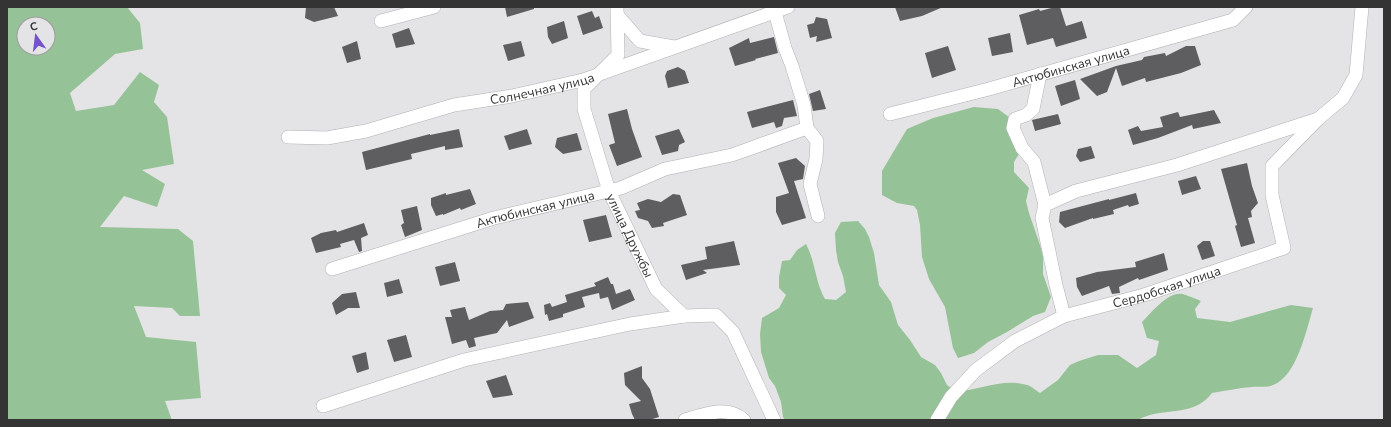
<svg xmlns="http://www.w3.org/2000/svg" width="1391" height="427" viewBox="0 0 1391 427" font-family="'Nunito Sans',sans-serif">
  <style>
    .green { fill: #96c297; fill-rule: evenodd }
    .building { fill: #5e5e60 }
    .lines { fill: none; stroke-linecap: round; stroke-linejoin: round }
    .minor-casing { stroke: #b0b1b2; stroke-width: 14 }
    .minor { stroke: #fff; stroke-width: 13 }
    .labels { text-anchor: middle; stroke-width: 4; stroke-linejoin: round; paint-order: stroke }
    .street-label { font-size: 13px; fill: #343434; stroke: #e4e4e6 }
  </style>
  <rect width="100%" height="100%" fill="#e4e4e6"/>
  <g class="green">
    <path d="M7 7H127L140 23 143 49 115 54 70 93 76 111 114 105 140 72 159 85 154 102 167 117 174 164 142 170 165 184 157 207 124 196 100 227 178 229 193 241 200 316H180L172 308 134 306 146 337 196 342 201 398 165 401 172 420H7ZM24 24H48V48H24Z"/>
    <path d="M974 107 998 109 1017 123 1019 154 1014 162V172L1029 188 1026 201 1029 213 1040 245 1043 256V274L1051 297 1045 312 1033 316 1007 332 988 342 974 353 958 358 953 348 945 307 929 279 922 257 920 225 917 210 914 206 897 203 882 195V171L907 129 933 118Z"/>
    <path d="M858 221 865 229 869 237 874 253 879 285 891 302 898 325 910 340 921 357 935 365 941 373 947 385 956 392C980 390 1003 378 1027 385 1032 386 1036 391 1040 393L1058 380 1070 365 1079 361 1098 355H1118L1137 368 1156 355 1159 341 1147 338 1142 322C1152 312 1168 291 1183 294 1189 296 1196 299 1201 301L1195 309 1197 318 1230 322 1291 305 1313 308C1306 331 1297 376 1273 385 1267 388 1258 386 1252 387 1238 388 1225 391 1212 393 1192 419 1161 406 1138 420H785L783 417 781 402 775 386 769 378 761 352 760 334 762 318 779 308 786 295 779 288V277L782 261 790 260 797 250 806 244C816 263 815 282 825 299L836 300 846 292 843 276 838 262 836 250 835 233 841 222Z"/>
  </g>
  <g class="building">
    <path d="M306 7H334L338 16 314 22 305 18Z"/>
    <path d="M505 7H534V9L507 17Z"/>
    <path d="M895 7H943L922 16 900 21Z"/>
    <path d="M1055 7H1060L1066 26 1082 21 1087 38 1056 47 1053 38 1027 45 1019 15 1039 9 1040 11Z"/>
    <path d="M592 11 595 18 599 16 603 28 583 35 577 16Z"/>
    <path d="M816 17 827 19 832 38 816 42 817 36 810 38 807 25 814 23Z"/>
    <path d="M564 21 568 38 552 44 548 37 547 27Z"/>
    <path d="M409 28 415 44 396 48 392 34Z"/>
    <path d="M1010 33 1013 52 992 56 988 38Z"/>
    <path d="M774 37 778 53 755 59 756 60 735 66 729 48 749 38 750 43Z"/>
    <path d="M357 41 361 59 347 63 342 47Z"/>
    <path d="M521 41 525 56 508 61 503 45Z"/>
    <path d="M948 46 956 70 932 78 925 53Z"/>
    <path d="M1186 46H1195L1201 65 1181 73 1146 82 1145 78 1122 86 1116 68 1107 92 1097 96 1080 79 1116 66 1142 60 1144 57 1165 53 1166 56Z"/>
    <path d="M678 67 685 71 689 83 668 88 665 76 667 71Z"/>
    <path d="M1075 80 1080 99 1061 106 1055 86Z"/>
    <path d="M820 90 826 109 813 111 809 94Z"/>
    <path d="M793 100 797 116 784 118 782 126 776 128 774 122 752 128 747 112Z"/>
    <path d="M627 109 632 129 642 157 617 166 609 145 615 143 608 114Z"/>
    <path d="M1214 110 1221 123 1193 129 1192 125 1158 138 1133 145 1128 130 1138 126 1141 131 1163 127 1160 117 1178 112 1180 117Z"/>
    <path d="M1058 114 1061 124 1035 131 1032 120Z"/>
    <path d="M459 129 463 147 445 150V146L411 154 412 159 366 170 362 152 430 134V135Z"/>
    <path d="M527 129 532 144 509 150 504 136Z"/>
    <path d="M679 129 685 142 679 145 678 151 662 155 655 136Z"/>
    <path d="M577 133 582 150 563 154 555 147 557 138Z"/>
    <path d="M1091 146 1095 158 1080 162 1076 156 1078 149Z"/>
    <path d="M796 158 805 166 803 179 794 181 806 218 782 225 776 212V197L789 193 778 163Z"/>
    <path d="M1247 163 1252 186 1258 203 1251 211 1252 217 1248 218 1255 243 1241 247 1235 226 1237 225 1221 169Z"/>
    <path d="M1196 176 1201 189 1182 195 1178 181Z"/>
    <path d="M470 189 476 204 461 210 460 208 443 215V214L436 216 431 205V198L446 193V195Z"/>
    <path d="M1136 193 1139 204 1129 207 1128 205 1113 210 1114 214 1093 219V218L1065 228 1059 222 1060 212 1109 199V200Z"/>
    <path d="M673 194 680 195 687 215 663 223 664 226 652 228 648 221 638 218 635 211 640 210 637 203 648 199 661 202Z"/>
    <path d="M417 206 422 230 405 237 401 225 404 223 401 210Z"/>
    <path d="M606 215 612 237 589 242 583 220Z"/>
    <path d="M364 223 368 235 361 238 362 251 359 252 354 240 340 244 341 247 316 253 311 238 321 233 336 230 337 232Z"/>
    <path d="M734 241 740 265 703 270 707 273 686 280 681 265 707 259 705 247Z"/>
    <path d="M1203 241H1210L1215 256 1202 260 1197 246Z"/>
    <path d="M1164 253 1168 270 1139 280 1138 278 1119 287 1120 293 1112 294 1109 286 1082 296 1077 287 1076 278 1097 272 1136 267 1135 262Z"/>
    <path d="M455 262 460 281 440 286 435 267Z"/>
    <path d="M608 277 611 284H613L616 294 630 289 635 300 612 310 608 297 600 299 599 293 582 297 585 307 563 314V317L549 321 547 314 545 315 544 305 550 303 552 307 567 302 565 295 596 286 594 283Z"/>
    <path d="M399 279 403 293 387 297 384 283Z"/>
    <path d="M356 292 360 308H348L336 315 332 303 342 294Z"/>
    <path d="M528 302 534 318 509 327 507 320 497 333 474 338 476 346 469 348 466 340 452 344 445 317H452L450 310 465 307 469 320 490 311 503 310 506 304Z"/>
    <path d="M406 335 412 357 394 362 387 340Z"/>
    <path d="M366 352 369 369 357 373 352 356Z"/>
    <path d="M642 366V378L650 389 659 417 649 420H635L632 414 629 404 641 401 625 385 624 373Z"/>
    <path d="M506 375 513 395 493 398 486 381Z"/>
  </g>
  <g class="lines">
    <g class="minor-casing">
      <g id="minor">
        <path id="s1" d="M617 7 618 55 584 89V109L609 191 656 289 684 316 716 315 733 332 774 420"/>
        <path d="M775 12 785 48 792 66 804 105 807 128 817 141 816 159 810 184 818 216"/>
        <path d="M618 16 640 41 674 47"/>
        <path d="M381 21 434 7"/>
        <path d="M1040 74 1033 109 1026 115 1015 119 1013 128 1022 148 1034 162 1045 205"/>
        <path id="s2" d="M890 114 989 89 1233 20 1246 7"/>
        <path id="s3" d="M288 137 327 138 366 131 454 105 512 96 583 80 788 7"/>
        <path id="s4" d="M332 269 494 218 621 188 665 169 732 155 807 128"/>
        <path d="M1064 316 1056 285 1042 218 1045 205 1076 191 1177 165 1318 119 1343 98 1356 75 1362 7"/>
        <path d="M323 406 464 360 630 324 684 316"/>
        <path d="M685 420C704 414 727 405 744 420"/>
        <path id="s5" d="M937 420 951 397 976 370 1015 341 1064 316 1144 295 1284 248 1272 195V166L1318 119"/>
      </g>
    </g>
    <use href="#minor" class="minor"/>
  </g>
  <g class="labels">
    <g class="street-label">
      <text dy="5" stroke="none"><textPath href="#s2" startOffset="187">Актюбинская улица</textPath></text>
      <text dy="5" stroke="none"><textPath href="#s3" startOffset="260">Солнечная улица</textPath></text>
      <text dy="5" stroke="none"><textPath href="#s4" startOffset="212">Актюбинская улица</textPath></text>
      <text dy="5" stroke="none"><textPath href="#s1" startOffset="251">улица Дружбы</textPath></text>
      <text dy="5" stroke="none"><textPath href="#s5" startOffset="274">Сердобская улица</textPath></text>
    </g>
  </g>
  <rect width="1391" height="427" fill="none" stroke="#343434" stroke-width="16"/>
  <g transform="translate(36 36) rotate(346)"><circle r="19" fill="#e4e4e6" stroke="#9e9e9f"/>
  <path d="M0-3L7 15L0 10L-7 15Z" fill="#7552cc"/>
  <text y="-6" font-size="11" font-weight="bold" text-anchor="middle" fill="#343434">С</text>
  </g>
</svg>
